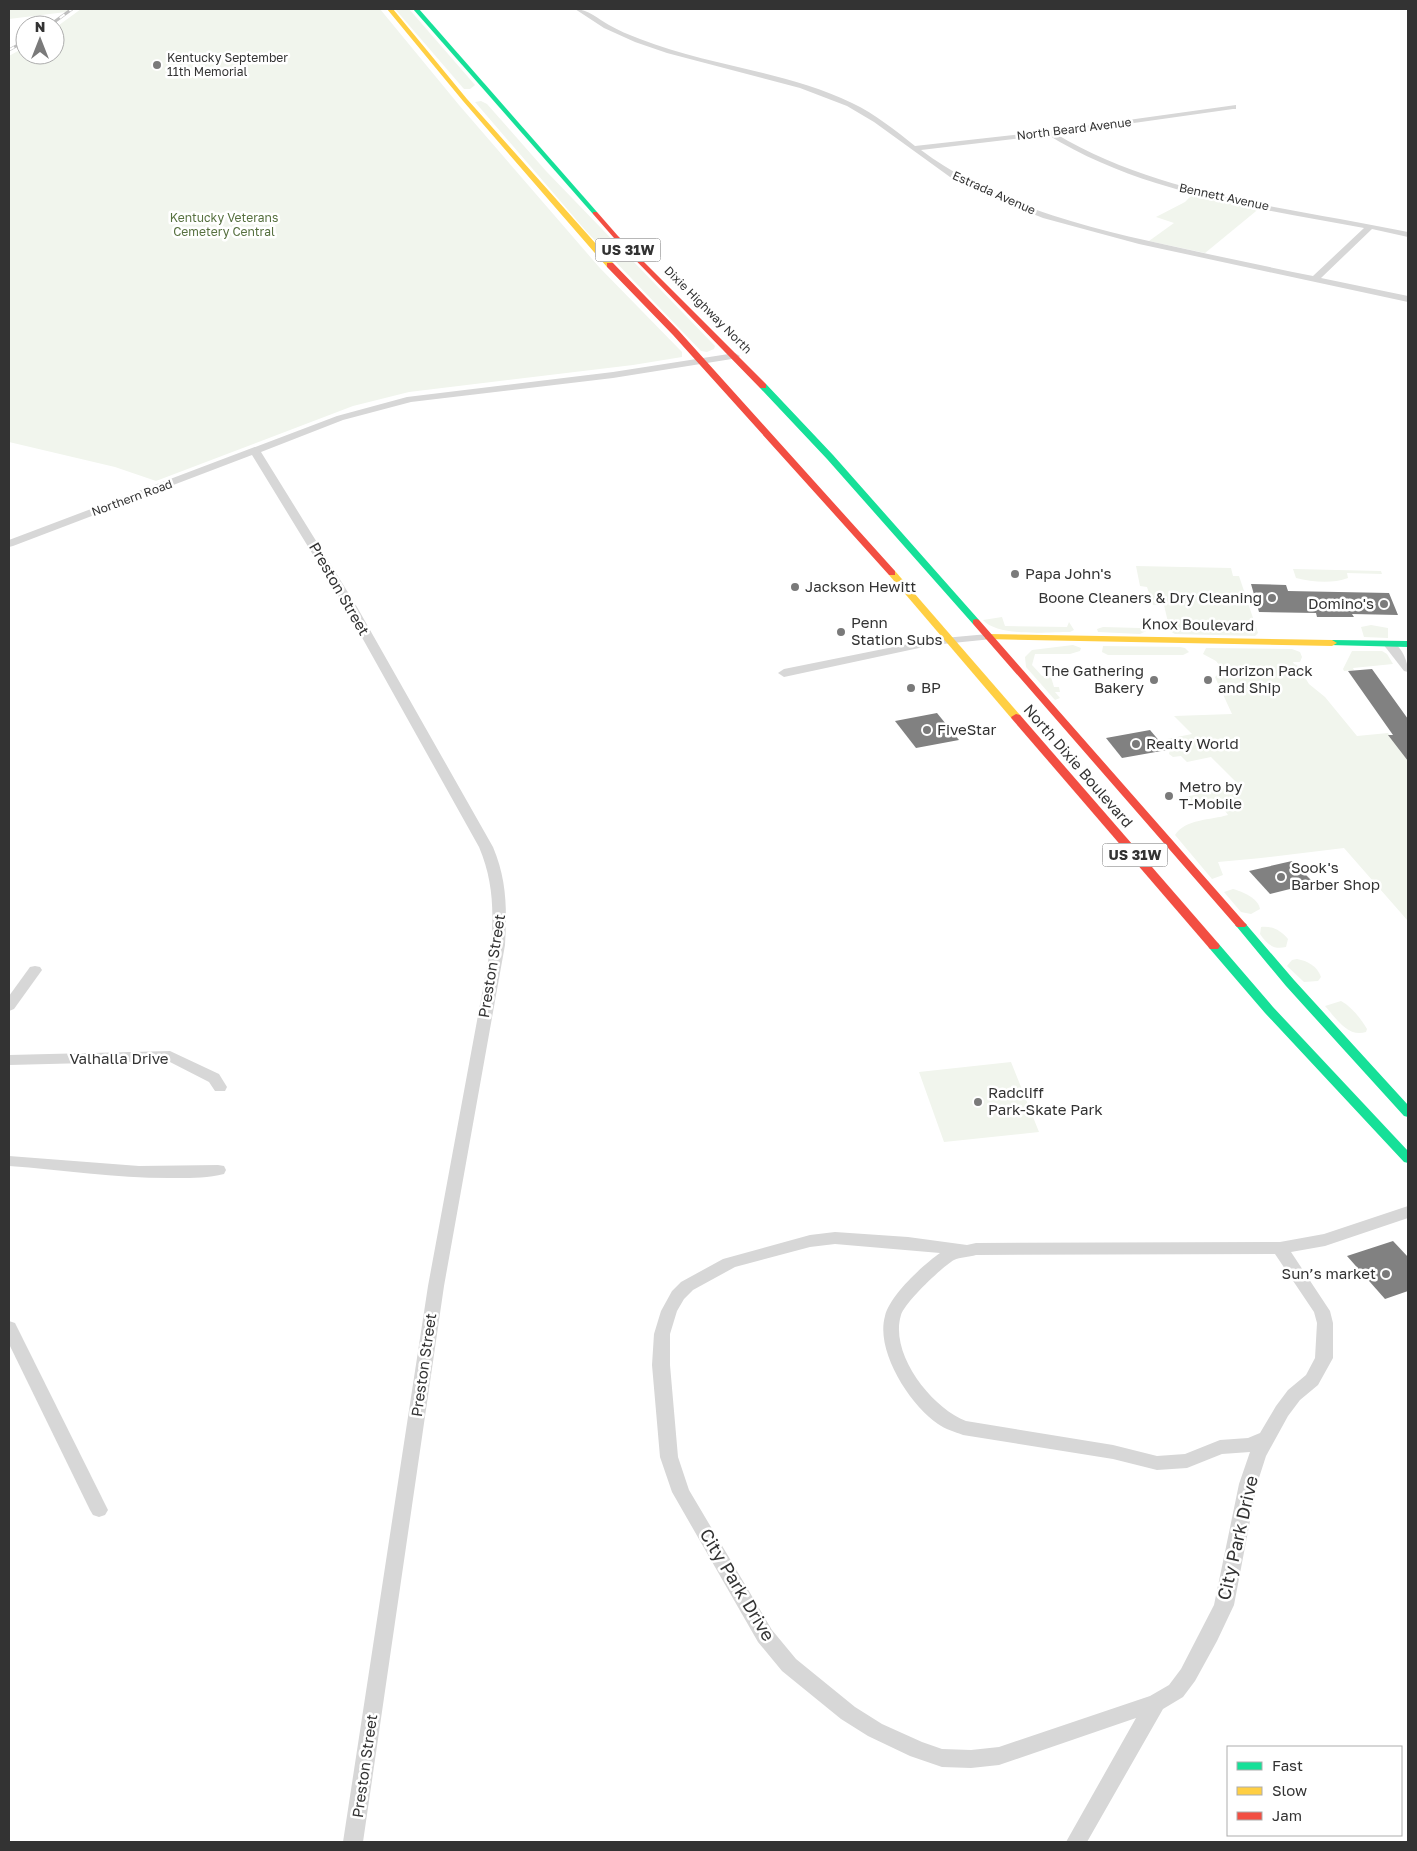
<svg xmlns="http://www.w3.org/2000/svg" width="1417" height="1851" viewBox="0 0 1417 1851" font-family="'Golos Text',sans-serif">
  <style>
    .green { fill: #f1f5ed }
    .building { fill: #818181 }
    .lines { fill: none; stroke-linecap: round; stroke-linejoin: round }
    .street { fill: #d7d7d7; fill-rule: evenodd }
    .fast { fill: #16e098; fill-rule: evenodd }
    .slow { fill: #ffcf43; fill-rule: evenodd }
    .jam { fill: #f24e42; fill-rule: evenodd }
    .rail-casing { stroke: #bebebe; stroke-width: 3 }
    .rail { stroke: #fff; stroke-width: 2; stroke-dasharray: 6; stroke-linecap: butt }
    .poi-dot { fill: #7a7a7a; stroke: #fff; stroke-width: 2 }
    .labels { text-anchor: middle; stroke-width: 5; stroke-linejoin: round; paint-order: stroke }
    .far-poi-label { font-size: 12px; fill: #333; stroke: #fff; text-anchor: start }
    .far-street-label { font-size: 12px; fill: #333; stroke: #fff }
    .far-park-label { font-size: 12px; fill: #56703f; stroke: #fff }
    .shield { fill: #fff; stroke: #707070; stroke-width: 1 }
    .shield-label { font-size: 14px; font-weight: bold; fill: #333 }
    .poi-label { font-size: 15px; fill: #333; stroke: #fff; text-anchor: start }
    .street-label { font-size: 15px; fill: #333; stroke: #fff }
    .near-street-label { font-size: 18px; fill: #333; stroke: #fff }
  </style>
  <rect width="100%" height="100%" fill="#fff"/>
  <g class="green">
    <path d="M9 9H70L66 12 9 19Z"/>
    <path d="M81 9H380L459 105 599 267 682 352V357L633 365 409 392 353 406 156 481 115 467 9 442V56L25 47V55H55V28Z"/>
    <path d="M395 9H409L475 85 470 89H464Z"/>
    <path d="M481 101 487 104 546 171 715 346 714 349 707 352 701 351 586 231 475 102Z"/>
    <path d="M1193 194 1261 207 1205 253 1149 241 1174 223 1156 217 1185 202Z"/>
    <path d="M1136 566 1231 568 1233 576H1239L1258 633 1255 636 1175 634 1170 631 1164 605H1153L1147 587 1140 586Z"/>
    <path d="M1293 569 1381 571 1382 574 1347 573 1348 578C1332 584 1312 582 1296 578Z"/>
    <path d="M1002 617 1005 626 1067 627 1069 622 1074 630 1070 632C1047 632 998 637 983 620Z"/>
    <path d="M1371 625 1388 628V638L1364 637 1361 627Z"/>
    <path d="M1103 627 1140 628 1146 631 1140 634 1098 632 1097 629Z"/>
    <path d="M1073 645 1081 648 1080 651 1070 654H1035L1032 665 1042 676 1051 677 1054 687H1059L1060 692H1055L1060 698 1055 700 1026 667 1025 657 1032 650Z"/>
    <path d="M1103 646 1180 647 1185 648 1189 652 1183 655H1108L1102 652Z"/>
    <path d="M1206 648 1292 649 1300 652 1302 657 1300 662H1293L1294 664 1297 665 1309 684 1325 697 1357 736 1388 733 1408 761V921L1344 848C1302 853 1261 859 1218 862L1223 875 1212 879 1175 835C1185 819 1211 820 1228 815L1219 802C1205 804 1193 800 1180 803L1176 799 1239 785 1211 757 1187 762 1181 756 1173 757 1169 754 1171 744 1167 739 1192 734 1174 716 1232 714 1215 677 1223 670 1216 661 1203 654Z"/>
    <path d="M1352 651H1382L1387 654 1393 664 1353 668 1354 670 1344 671 1343 669Z"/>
    <path d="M1233 889C1243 892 1258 898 1260 909L1251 914 1241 912 1224 892Z"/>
    <path d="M1261 927C1273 926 1280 930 1288 939L1286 947C1273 950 1267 944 1260 934Z"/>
    <path d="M1297 959C1308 961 1317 966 1321 977L1318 981 1304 982 1287 966 1292 960Z"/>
    <path d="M1341 1001C1352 1007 1361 1019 1367 1029L1366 1032C1348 1038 1336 1018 1325 1006Z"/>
    <path d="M1011 1062 1039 1132 944 1142 919 1072Z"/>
  </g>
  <g class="building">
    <path d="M1251 584 1286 585 1288 591 1389 593 1398 615 1352 614 1354 617H1317L1316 613 1259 612Z"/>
    <path d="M1372 669 1408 719V761L1388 735H1393L1348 671Z"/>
    <path d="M937 713 959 740 916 748 895 721Z"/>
    <path d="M1150 730 1167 750 1122 758 1106 738Z"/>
    <path d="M1292 861 1314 883 1270 894 1249 871Z"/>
    <path d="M1393 1241 1408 1257V1291L1385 1299 1347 1256Z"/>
  </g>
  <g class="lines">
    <g class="street">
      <path d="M575 9C588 9 598 19 609 25 618 30 629 35 640 39 709 66 785 71 852 103 875 114 895 130 915 146L1049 131 1236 105V109H1233L1056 134C1159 196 1292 208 1408 232V237L1372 229 1321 278 1408 296V302L1139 244 1043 218 990 197 950 177 874 122 847 106 800 88 667 53 635 42 604 28ZM1048 135C1142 193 1257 208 1364 228L1313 276C1264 266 1216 256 1167 245 1081 226 993 204 921 150Z"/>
      <path d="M735 353 740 356 738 358 613 378 411 402 343 420 261 452 357 607 493 847C507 880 507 910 505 945L444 1286 363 1842H343L428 1286 491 945C494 910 493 880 479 847L345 607 252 455 13 546 9 547V540L337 416 407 397 613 372Z"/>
      <path d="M988 634 992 635 994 637 992 639 933 645 784 677 778 673 784 669 933 639Z"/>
      <path d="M1389 641C1401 644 1408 661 1408 672L1404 671 1383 644Z"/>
      <path d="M35 966 40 967 42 970 14 1009 9 1011V996L30 967Z"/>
      <path d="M170 1051 219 1074 227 1087 225 1091H215L209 1082 168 1061 9 1065V1055Z"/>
      <path d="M9 1156 139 1166 218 1165 224 1166 226 1170 224 1174C209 1178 193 1178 178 1178 121 1179 65 1170 9 1166Z"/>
      <path d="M1408 1206V1218L1325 1246 1291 1252 1330 1311 1333 1323V1358L1318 1385 1300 1400 1288 1416 1266 1456 1257 1484 1234 1605 1217 1641 1195 1681 1183 1697 1163 1709 1087 1842H1066L1136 1718 999 1765 971 1768 942 1767 910 1756 868 1736 841 1719 782 1671 758 1642 672 1492 660 1457 652 1365 654 1334 661 1311 672 1291 681 1282 723 1259 810 1235 835 1232 908 1237 967 1245 976 1243 1280 1242 1324 1234ZM835 1244 940 1253C923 1265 890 1295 885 1316 875 1351 910 1405 938 1424 945 1429 955 1432 963 1435L1113 1459 1157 1470 1187 1468 1222 1454 1250 1452 1239 1484 1214 1605 1181 1669 1169 1685 1150 1696 999 1747 971 1750 942 1749 922 1742 882 1724 855 1707 796 1659 772 1630 689 1490 678 1457 670 1365V1334L677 1311 684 1299 693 1290 735 1267 810 1247ZM1275 1254 1314 1312 1317 1323 1315 1358 1306 1375 1288 1390 1276 1406 1260 1433 1248 1438 1220 1440 1185 1454 1157 1456 1113 1445 966 1421C932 1408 889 1354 901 1315 905 1302 942 1267 954 1260 960 1257 969 1257 976 1255Z"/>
      <path d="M9 1321 15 1323 17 1327 108 1510 105 1515 99 1517 93 1515 90 1510 9 1344Z"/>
    </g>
    <g class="fast">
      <path d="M413 9H419L597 212V214H593Z"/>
      <path d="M760 384H766L833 455 979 620V624H973L827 459 760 388Z"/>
      <path d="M1332 640 1408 641V647L1329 645V641Z"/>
      <path d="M1241 922 1245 923 1294 980 1408 1105V1117L1404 1116 1286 986 1237 927 1235 925Z"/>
      <path d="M1214 942 1218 943 1273 1007 1408 1151V1163L1404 1162 1265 1013 1210 949 1208 946 1210 943Z"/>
    </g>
    <g class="slow">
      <path d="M387 9H393L467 99 613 263V267H607L463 101Z"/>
      <path d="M892 570 895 571 1020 715 1021 717 1020 719H1012L889 575V571Z"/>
      <path d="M988 634 1332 640 1337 643 1332 646 985 639V635Z"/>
    </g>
    <g class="jam">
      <path d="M593 212H597L618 236 766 384V388H760L614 238 593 214Z"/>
      <path d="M607 263H613L679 331 895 571V575H889L673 335 607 267Z"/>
      <path d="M976 619 979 620 1245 923 1247 925 1245 927H1237L973 624V620Z"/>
      <path d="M1016 714 1020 715 1218 943 1220 946 1218 949H1210L1012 719 1011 717Z"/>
    </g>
    <g class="rail-casing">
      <g id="rail">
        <path d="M50 25 72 9"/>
        <path d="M9 50 25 41"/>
      </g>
    </g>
    <use href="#rail" class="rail"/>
  </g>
  <g class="poi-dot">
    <circle cx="157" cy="65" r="5"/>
    <circle cx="1015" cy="574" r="5"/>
    <circle cx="795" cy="587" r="5"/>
    <circle cx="1272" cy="598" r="5"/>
    <circle cx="1384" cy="604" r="5"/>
    <circle cx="841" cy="632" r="5"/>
    <circle cx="1154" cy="680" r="5"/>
    <circle cx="1208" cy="680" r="5"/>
    <circle cx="911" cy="688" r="5"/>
    <circle cx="927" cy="730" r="5"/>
    <circle cx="1136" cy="744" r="5"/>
    <circle cx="1169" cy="796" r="5"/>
    <circle cx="1281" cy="877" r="5"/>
    <circle cx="978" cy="1102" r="5"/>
    <circle cx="1386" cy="1274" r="5"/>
  </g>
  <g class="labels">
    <g class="far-poi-label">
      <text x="167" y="62">Kentucky September<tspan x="167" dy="14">11th Memorial</tspan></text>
    </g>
    <g class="far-street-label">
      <text transform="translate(1074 129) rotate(-7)" y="4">North Beard Avenue</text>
      <text transform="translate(994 193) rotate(24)" y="4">Estrada Avenue</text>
      <text transform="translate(1224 197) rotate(12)" y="4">Bennett Avenue</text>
      <text transform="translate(708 310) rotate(45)" y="4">Dixie Highway North</text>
      <text transform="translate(132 498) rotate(-20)" y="4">Northern Road</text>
    </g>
    <g class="far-park-label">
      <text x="224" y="222">Kentucky Veterans<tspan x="224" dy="14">Cemetery Central</tspan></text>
    </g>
    <g class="shield">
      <rect x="595.5" y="238.5" width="65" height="23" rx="4"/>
      <rect x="1102.5" y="843.5" width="65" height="23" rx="4"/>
    </g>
    <g class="shield-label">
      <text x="628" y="255">US 31W</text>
      <text x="1135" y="860">US 31W</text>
    </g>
    <g class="poi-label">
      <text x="1025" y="579">Papa John's</text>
      <text x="805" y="592">Jackson Hewitt</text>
      <text x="1262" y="603" text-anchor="end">Boone Cleaners &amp; Dry Cleaning</text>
      <text x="1374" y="609" text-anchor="end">Domino's</text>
      <text x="851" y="628">Penn<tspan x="851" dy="17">Station Subs</tspan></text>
      <text x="1144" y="676" text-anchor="end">The Gathering<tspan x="1144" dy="17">Bakery</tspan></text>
      <text x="1218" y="676">Horizon Pack<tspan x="1218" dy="17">and Ship</tspan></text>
      <text x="921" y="693">BP</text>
      <text x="937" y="735">FiveStar</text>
      <text x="1146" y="749">Realty World</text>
      <text x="1179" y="792">Metro by<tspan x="1179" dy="17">T-Mobile</tspan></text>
      <text x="1291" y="873">Sook's<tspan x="1291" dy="17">Barber Shop</tspan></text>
      <text x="988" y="1098">Radcliff<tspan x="988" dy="17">Park-Skate Park</tspan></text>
      <text x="1376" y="1279" text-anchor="end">Sun’s market</text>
    </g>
    <g class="street-label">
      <text transform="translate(339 589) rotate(60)" y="5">Preston Street</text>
      <text transform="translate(1198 625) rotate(1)" y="5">Knox Boulevard</text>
      <text transform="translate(1078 766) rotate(49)" y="5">North Dixie Boulevard</text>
      <text transform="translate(492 966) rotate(-81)" y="5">Preston Street</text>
      <text x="119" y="1064">Valhalla Drive</text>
      <text transform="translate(424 1365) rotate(-82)" y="5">Preston Street</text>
      <text transform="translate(365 1766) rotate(-82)" y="5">Preston Street</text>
    </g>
    <g class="near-street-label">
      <text transform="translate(1238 1538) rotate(-77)" y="6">City Park Drive</text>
      <text transform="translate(737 1585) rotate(59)" y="6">City Park Drive</text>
    </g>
  </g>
  <rect width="1417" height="1851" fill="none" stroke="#333333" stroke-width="20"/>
  <rect x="1227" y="1746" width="175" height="90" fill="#ffffff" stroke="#adadad"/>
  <rect x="1237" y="1762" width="25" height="8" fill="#16e098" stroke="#adadad"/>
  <text x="1272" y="1771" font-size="15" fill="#333333">Fast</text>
  <rect x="1237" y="1787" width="25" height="8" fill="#ffcf43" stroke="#adadad"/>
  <text x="1272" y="1796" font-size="15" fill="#333333">Slow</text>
  <rect x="1237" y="1812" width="25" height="8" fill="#f24e42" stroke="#adadad"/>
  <text x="1272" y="1821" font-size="15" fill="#333333">Jam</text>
  <g transform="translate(40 40)"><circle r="24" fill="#ffffff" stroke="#adadad"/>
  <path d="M0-4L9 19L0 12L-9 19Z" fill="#7a7a7a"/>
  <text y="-8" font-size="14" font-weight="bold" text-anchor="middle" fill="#333333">N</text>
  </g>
</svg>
